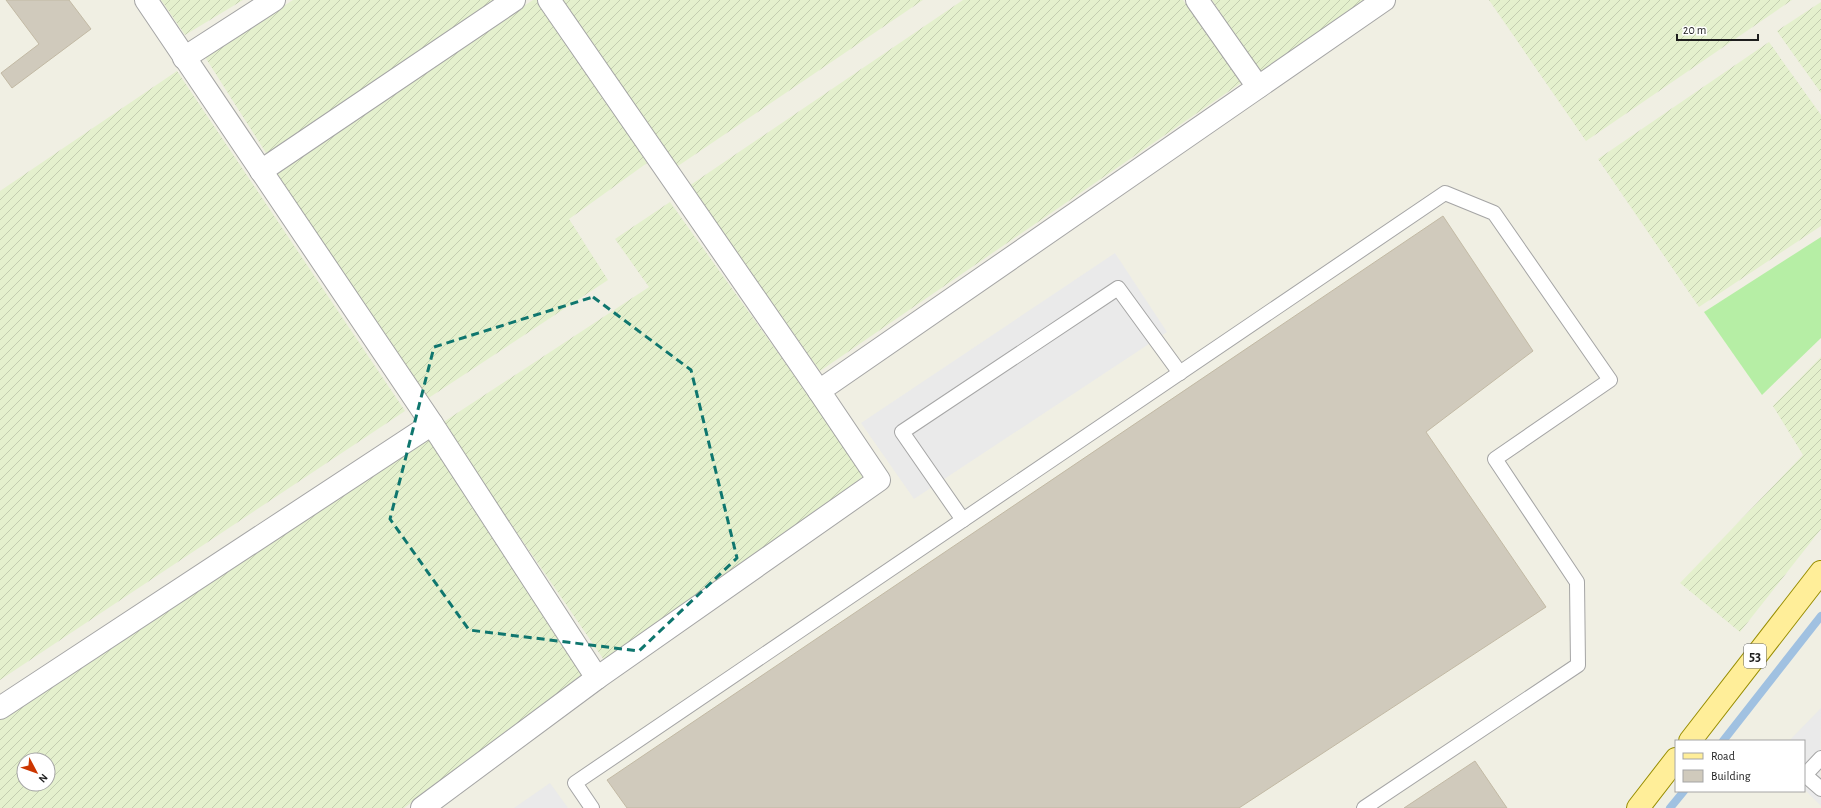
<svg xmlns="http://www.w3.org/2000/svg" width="1821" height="808" viewBox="0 0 1821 808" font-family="'Alegreya Sans',sans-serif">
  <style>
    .farmland { fill: url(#farmland-furrows); fill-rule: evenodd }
    .grass { fill: #b6eea5 }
    .parking { fill: #eaeaea }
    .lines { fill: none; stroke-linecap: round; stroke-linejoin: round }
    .stream { stroke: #a0c1e1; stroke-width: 8 }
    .building { fill: #d0cabc; stroke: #c2b9a4 }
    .service-casing { stroke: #a5a5a5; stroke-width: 16 }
    .minor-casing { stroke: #a5a5a5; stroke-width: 24 }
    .primary-casing { stroke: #988d00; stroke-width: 24 }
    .service { stroke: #fff; stroke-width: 14 }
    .minor { stroke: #fff; stroke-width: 22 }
    .primary { stroke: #fe9; stroke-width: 22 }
    .marked { fill: none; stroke: #0f766e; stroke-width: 3; stroke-dasharray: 8 5; stroke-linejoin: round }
    .labels { text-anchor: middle; stroke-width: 4; stroke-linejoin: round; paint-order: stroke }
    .shield { fill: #fff; stroke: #626262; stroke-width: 1 }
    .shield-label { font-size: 14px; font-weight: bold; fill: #1e1e1e }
  </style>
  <defs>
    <pattern id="farmland-furrows" width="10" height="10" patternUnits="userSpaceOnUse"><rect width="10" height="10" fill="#e4f0cd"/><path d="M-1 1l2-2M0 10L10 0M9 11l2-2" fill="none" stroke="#c3cdb0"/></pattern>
  </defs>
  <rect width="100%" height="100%" fill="#f0efe3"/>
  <g class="farmland">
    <path d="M161 0H243L185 35Z"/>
    <path d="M293 0H498L268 156 205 57Z"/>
    <path d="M533 0H538L647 163 569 219 608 280 427 399 274 170Z"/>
    <path d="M560 0H923L675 168Z"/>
    <path d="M963 0H1183L1241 83 820 371 689 186Z"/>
    <path d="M1212 0H1364L1260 72Z"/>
    <path d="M1489 0H1792L1586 141Z"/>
    <path d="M1821 2V93L1777 31Z"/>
    <path d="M1769 42 1821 115V226L1699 307 1598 159Z"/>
    <path d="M177 71 405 411 0 680V191Z"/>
    <path d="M670 202 867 477 604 660 442 423 649 287 615 239Z"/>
    <path d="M1821 357V529L1740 632 1680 583 1803 455 1773 406Z"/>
    <path d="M428 436 585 677 404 808H0V720ZM24 760H48V784H24Z"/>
  </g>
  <path class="grass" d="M1821 237V338L1762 395 1704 312Z"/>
  <g class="parking">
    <path d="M1115 253 1167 332 914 499 861 423Z"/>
    <path d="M1821 708 1820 772 1821 806 1804 789V741H1789Z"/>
    <path d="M550 783 568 808H514Z"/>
  </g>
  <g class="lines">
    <g class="stream">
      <path d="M1723 741 1821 616"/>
      <path d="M1670 808 1684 791"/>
    </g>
  </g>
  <g class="building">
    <path d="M6 0H69L91 29 12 88 1 73 39 44Z"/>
    <path d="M1443 216 1533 351 1426 432 1546 607 1239 808H627L607 780Z"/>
    <path d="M1475 761 1507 808H1404Z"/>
  </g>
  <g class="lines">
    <g class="service-casing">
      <g id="service">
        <path d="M963 520 902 432 1118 288 1180 373"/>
        <path d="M1821 758 1805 775 1821 789"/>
        <path d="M592 808 575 783 1445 193 1494 213 1610 380 1495 459 1577 582 1578 665 1364 808"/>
      </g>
    </g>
    <g class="minor-casing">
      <g id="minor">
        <path d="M146 0 432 424 597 678"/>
        <path d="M549 0 819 391"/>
        <path d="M1197 0 1258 87"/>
        <path d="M184 58 274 0"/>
        <path d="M261 171 514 0"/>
        <path d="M0 708 432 424"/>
        <path d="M422 808 597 678 879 480 819 391 1384 0"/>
      </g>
    </g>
    <g class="primary-casing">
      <g id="primary">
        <path d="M1690 741 1821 572"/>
        <path d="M1638 808 1676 759"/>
      </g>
    </g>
    <use href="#service" class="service"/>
    <use href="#minor" class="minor"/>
    <use href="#primary" class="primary"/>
  </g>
  <path class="marked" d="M593 297 691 370 737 558 639 651 469 630 390 519 434 347Z"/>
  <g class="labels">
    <rect class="shield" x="1744" y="644" width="22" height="24" rx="3"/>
    <g class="shield-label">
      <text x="1755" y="661">53</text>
    </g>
  </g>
  <rect x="1675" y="740" width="130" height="52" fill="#ffffff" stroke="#a5a5a5"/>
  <rect x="1683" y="753" width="20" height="6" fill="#ffee99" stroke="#a5a5a5"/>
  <text x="1711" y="760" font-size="12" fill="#1e1e1e">Road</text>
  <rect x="1683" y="770" width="20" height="12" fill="#d0cabc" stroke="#a5a5a5"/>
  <text x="1711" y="780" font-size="12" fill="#1e1e1e">Building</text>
  <g transform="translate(36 772) rotate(131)"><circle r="19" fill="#ffffff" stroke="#a5a5a5"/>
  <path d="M0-3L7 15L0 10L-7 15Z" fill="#cc3500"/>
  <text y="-6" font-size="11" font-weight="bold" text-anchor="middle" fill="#1e1e1e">N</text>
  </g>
  <path d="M1677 34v6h81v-6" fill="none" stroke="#1e1e1e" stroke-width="2"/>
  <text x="1683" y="34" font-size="12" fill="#1e1e1e" stroke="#ffffff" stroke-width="3" paint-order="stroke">20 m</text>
</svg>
